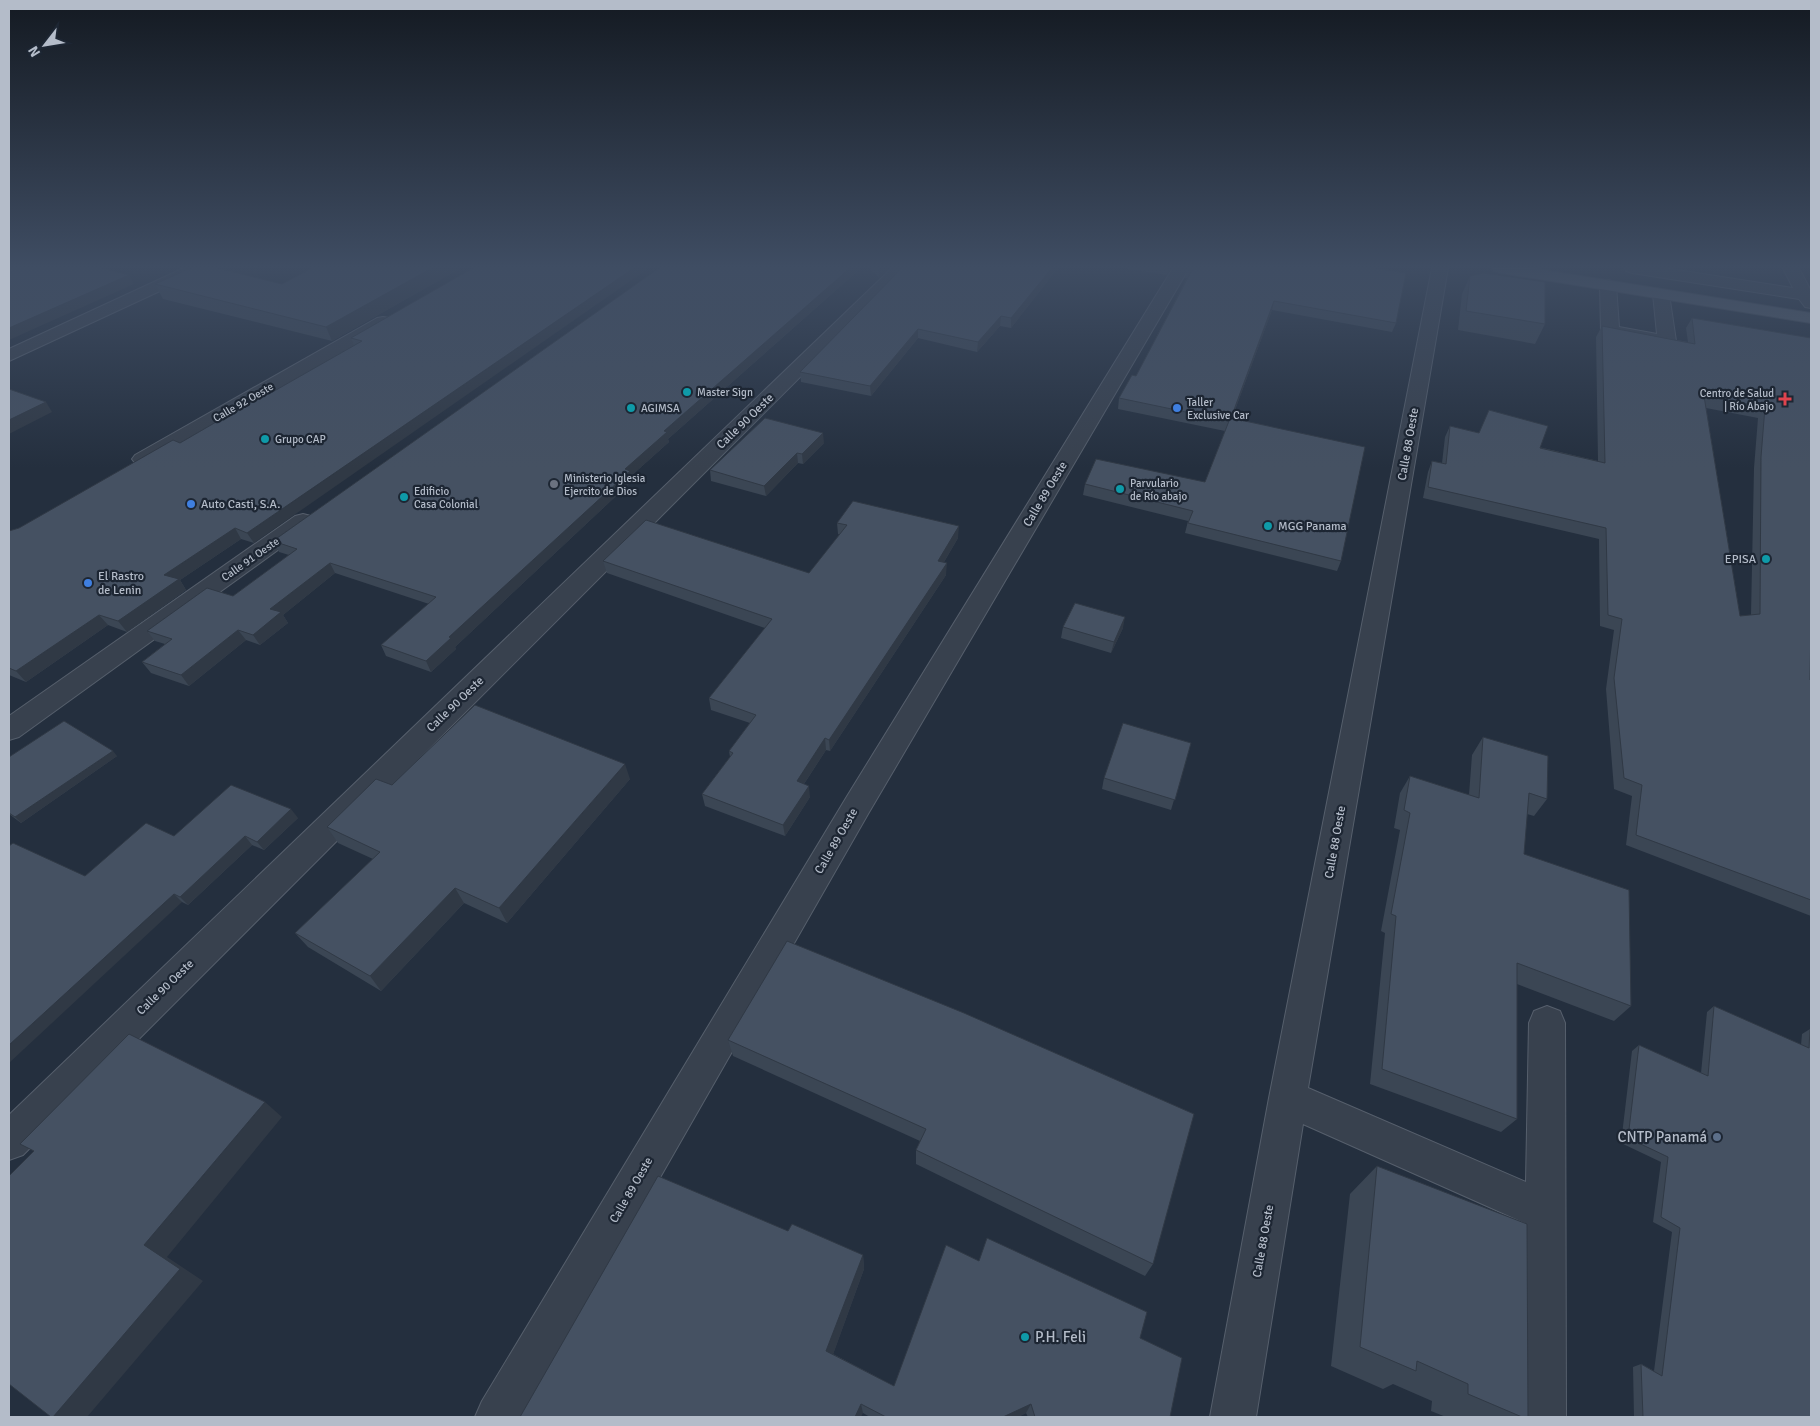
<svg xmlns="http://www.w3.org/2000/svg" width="1820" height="1426" viewBox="0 0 1820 1426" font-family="Signika,sans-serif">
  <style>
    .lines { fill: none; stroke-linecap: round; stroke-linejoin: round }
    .minor-casing { stroke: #565f6c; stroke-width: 2 }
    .major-casing { stroke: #414a57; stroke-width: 2 }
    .minor { fill: #38414e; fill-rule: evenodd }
    .major { fill: #56606e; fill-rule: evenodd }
    .wall { fill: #3b4654; fill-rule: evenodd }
    .shaded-wall { fill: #303945 }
    .building { fill: #455162; stroke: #303945; fill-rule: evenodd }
    .culture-dot { fill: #0f9aa8; stroke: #1d2633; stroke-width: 2 }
    .health-dot { fill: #e0444e; stroke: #1d2633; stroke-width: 2 }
    .shop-dot { fill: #3f7fe0; stroke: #1d2633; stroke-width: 2 }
    .worship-dot { fill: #6b7280; stroke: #1d2633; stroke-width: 2 }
    .service-dot { fill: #5c6f8a; stroke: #1d2633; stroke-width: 2 }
    .labels { text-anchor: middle; stroke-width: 4.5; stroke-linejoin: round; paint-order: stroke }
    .far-poi-label { font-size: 11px; fill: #b4bcc9; stroke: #1d2633; text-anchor: start }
    .far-street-label { font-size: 11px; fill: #b4bcc9; stroke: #1d2633 }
    .street-label { font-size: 12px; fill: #b4bcc9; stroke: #1d2633 }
    .poi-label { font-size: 12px; fill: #b4bcc9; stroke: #1d2633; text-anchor: start }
    .near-poi-label { font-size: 15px; fill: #b4bcc9; stroke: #1d2633; text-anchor: end }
  </style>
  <rect width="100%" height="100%" fill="#242f3e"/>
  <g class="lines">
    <g class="minor-casing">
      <g id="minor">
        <path d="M184 268H205L203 271 9 361V349Z"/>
        <path d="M892 268H909L23 1155 9 1160V1115Z"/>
        <path d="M1173 268H1189L868 814 523 1417H475L482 1401 846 798Z"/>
        <path d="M1432 268H1448L1308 1088 1526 1182 1529 1023 1534 1011 1547 1006 1560 1011 1565 1023 1566 1417H1520L1525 1223 1303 1124 1256 1417H1210L1269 1098Z"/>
        <path d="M1624 268H1664L1793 288 1783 268H1799L1811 291V308L1805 307 1799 299 1632 273 1626 271Z"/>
        <path d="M1608 280 1614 282 1616 285 1619 327 1657 334 1653 294 1655 290H1667L1669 294 1676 341 1673 345 1667 346 1604 335 1601 331 1600 285 1602 282Z"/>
        <path d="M383 317 389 318 392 322 389 326 149 463 142 465 135 463 132 459 135 455 377 318Z"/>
        <path d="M303 514 311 516 314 521 311 526 19 737 9 740V716L295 516Z"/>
      </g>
    </g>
    <g class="major-casing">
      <path id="major" d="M1492 268H1531L1811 313V323L1500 273 1494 271Z"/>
    </g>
    <use href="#minor" class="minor"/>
    <use href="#major" class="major"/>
  </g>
  <g class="wall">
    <path d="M312 268H461L332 341 163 299 155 284H282Z"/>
    <path d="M473 268 254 543 241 539 180 580 186 590 127 632 108 625 26 682 9 675V531L19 528 180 443 269 394 354 345 351 338Z"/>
    <path d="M659 268H861L668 439 669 442 631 476 632 481 455 647 456 649 431 672 386 656 381 645 429 604 335 573 283 615 288 623 260 645 246 640 189 686 151 673 142 662 165 644 155 641 147 631 233 596 289 555 279 552 273 541Z"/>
    <path d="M870 268H890L879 278Z"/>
    <path d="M902 268H1058L1011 328 1000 326 977 352 918 338 871 396 801 382 800 372Z"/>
    <path d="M1123 268H1172L1167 275Z"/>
    <path d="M1187 268 1396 323 1392 332 1272 310 1232 418 1341 561 1337 571 1185 533 1188 521 1083 495 1085 484 1205 482 1225 431 1118 409 1119 398 1136 376 1187 278H1185Z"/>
    <path d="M1470 276 1545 324 1535 344 1458 330 1462 294Z"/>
    <path d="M1692 318 1811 338V634H1810V680L1811 681V916L1626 845 1632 796 1614 789 1606 689 1614 630 1600 626 1599 539 1423 498 1428 472 1432 461 1442 463 1445 437 1450 426 1598 461 1596 337 1602 326 1688 342 1686 328ZM1706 408 1758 418 1754 468 1751 615 1740 616Z"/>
    <path d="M824 443 803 464 798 463 766 496 711 481 710 470Z"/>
    <path d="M837 523 958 538 944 562 946 575 830 751 826 750 804 784 810 797 785 836 705 806 702 794 730 757 729 751 750 723 711 710 709 698 765 628 607 573 603 561 809 573 840 535 838 534Z"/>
    <path d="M1063 627 1123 628 1111 653 1061 638Z"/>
    <path d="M1483 737 1547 799 1534 816 1527 814 1524 854 1631 1006 1614 1021 1517 984V1119L1501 1132 1370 1084 1385 933 1381 931 1400 830 1394 828 1400 793 1410 776 1469 795 1472 755Z"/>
    <path d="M1191 743 1171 810 1102 789 1104 778Z"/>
    <path d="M117 756 21 823 9 814V757Z"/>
    <path d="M630 779 507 923 464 903 381 991 308 947 295 933 373 859 338 843 327 827 392 785Z"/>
    <path d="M298 818 264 850 252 845 188 905 182 902 85 876 174 836Z"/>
    <path d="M1714 1006 1801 1045 1802 1034 1810 1029 1811 1417H1634L1633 1367 1641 1364 1654 1371 1672 1232 1653 1222 1661 1162 1621 1143 1632 1051 1639 1045 1701 1073 1707 1012Z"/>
    <path d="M964 1013 1153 1264 1145 1276 916 1164V1150L920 1141 733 1056 728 1040Z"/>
    <path d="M1377 1166 1528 1417H1446L1431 1411 1432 1401 1393 1384 1383 1389 1331 1366 1350 1194Z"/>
    <path d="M788 1231 863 1255 864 1269 833 1354 894 1386 1140 1338 1170 1417H1028L1026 1413 1018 1417H870L863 1413 520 1417Z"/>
  </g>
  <g class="shaded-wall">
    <path d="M432 268H461L332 341 326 327Z"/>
    <path d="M634 268H649L254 543 247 533Z"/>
    <path d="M850 268H861L668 439 669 442 631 476 632 481 455 647 456 649 431 672 426 661 449 637 664 431Z"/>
    <path d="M879 268H890L879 278Z"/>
    <path d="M1052 268H1058L1011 328V318Z"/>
    <path d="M1168 268H1172L1167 275Z"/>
    <path d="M129 275 134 284 9 340V328Z"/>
    <path d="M1274 301 1272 310 1228 428 1231 418Z"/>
    <path d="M1001 316 1000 326 977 352 978 342Z"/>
    <path d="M918 329V338L871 396 870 386Z"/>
    <path d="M46 402 52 412 9 434V420Z"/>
    <path d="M823 433 824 443 803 464 802 454Z"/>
    <path d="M797 453 798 463 766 496 764 486Z"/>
    <path d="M959 526 958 538 938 572V561Z"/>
    <path d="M235 528 241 539 180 580 186 590 127 632 118 621 164 575Z"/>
    <path d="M330 563 335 573 283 615 288 623 260 645 253 635 270 609Z"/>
    <path d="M947 563 946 575 830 751 829 740Z"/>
    <path d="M99 615 108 625 26 682 16 671Z"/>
    <path d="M1125 617 1123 628 1111 653 1114 642Z"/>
    <path d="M238 630 246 640 189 686 181 675Z"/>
    <path d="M825 738 826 750 798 793 797 781Z"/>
    <path d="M113 751 117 756 21 823 15 817Z"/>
    <path d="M625 764 630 779 507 923 499 908Z"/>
    <path d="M809 786 810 797 785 836 783 825Z"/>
    <path d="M291 809 298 818 264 850 257 842Z"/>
    <path d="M245 836 252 845 188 905 180 897Z"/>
    <path d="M455 888 464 903 381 991 370 976Z"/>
    <path d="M174 894 182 902 9 1063V1045Z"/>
    <path d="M265 1102 282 1117 167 1257 203 1281 87 1417H53L144 1245Z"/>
    <path d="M863 1255 864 1269 830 1363 826 1351Z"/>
    <path d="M861 1404 863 1413 861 1417H855Z"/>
    <path d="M1031 1404 1026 1413 1018 1417H1003Z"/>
  </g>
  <g class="building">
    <path d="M9 268H102L129 275 9 328Z"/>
    <path d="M191 268H217L282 284 312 268H432L326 327 155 284Z"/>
    <path d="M473 268H634L247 533 235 528 164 575 179 579 118 621 99 615 16 671 9 668V531L19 528 173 440 180 443 266 393 269 394 362 341 351 338Z"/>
    <path d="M659 268H850L664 431 667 432 625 469 630 471 449 637 451 638 426 661 381 645 436 597 330 563 270 609 281 612 253 635 238 630 181 675 142 662 172 639 147 631 207 588 233 596 297 549 273 541Z"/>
    <path d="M902 268H1052L1011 318 1001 316 978 342 918 329 870 386 800 372Z"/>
    <path d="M1187 268H1375L1406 273 1396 323 1274 301 1231 418 1365 447 1341 561 1188 523 1193 511 1085 484 1096 459 1205 482 1229 421 1119 398 1132 375 1136 376 1192 270 1187 269Z"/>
    <path d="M1484 273 1545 282V324L1466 311 1470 276Z"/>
    <path d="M1692 318 1811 338V620L1810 680 1811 681V900L1636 835 1642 785 1624 778 1614 678 1622 619 1608 615 1606 528 1428 487 1432 461 1446 464 1450 426 1479 433 1489 410 1548 426 1540 448 1605 463 1602 326 1695 344ZM1704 396 1765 407 1761 457 1760 614 1740 616Z"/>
    <path d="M9 389 46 402 9 420Z"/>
    <path d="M765 418 823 433 802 454 797 453 764 486 710 470Z"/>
    <path d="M853 501 959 526 938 561 947 563 829 740 825 738 797 781 809 786 783 825 702 794 733 753 729 751 756 715 709 698 772 619 603 561 646 520 809 573 847 525 837 523Z"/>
    <path d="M1075 603 1125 617 1114 642 1063 627Z"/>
    <path d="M475 705 625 764 499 908 455 888 370 976 295 933 380 852 327 827 376 779 392 785Z"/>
    <path d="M64 721 113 751 15 817 9 813V757Z"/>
    <path d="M1123 723 1191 743 1175 800 1104 778Z"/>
    <path d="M1483 737 1548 756 1547 799 1529 793 1524 854 1629 890 1631 1006 1517 963V1119L1382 1069 1396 916 1391 914 1410 813 1404 810 1410 776 1479 798Z"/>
    <path d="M231 785 291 809 257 842 245 836 180 897 174 894 9 1045V846L13 843 85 876 146 823 174 836Z"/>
    <path d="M787 941 964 1013 1194 1114 1153 1264 916 1150 926 1129 728 1040Z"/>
    <path d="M1714 1006 1809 1048 1810 1029H1811V1417H1643L1641 1364 1662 1376 1680 1228 1661 1217 1668 1157 1628 1138 1639 1045 1708 1076Z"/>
    <path d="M129 1034 265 1102 144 1245 180 1269 53 1417H51L9 1384V1176L34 1151 20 1144Z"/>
    <path d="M1377 1166 1527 1224 1528 1417H1522L1468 1394V1384L1417 1361 1416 1371 1360 1347Z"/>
    <path d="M658 1176 788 1231 792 1224 863 1255 826 1351 894 1386 946 1245 979 1261 987 1238 1147 1312 1140 1338 1182 1358 1170 1417H1035L1031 1404 1003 1417H886L861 1404 855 1417H520Z"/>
  </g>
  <linearGradient id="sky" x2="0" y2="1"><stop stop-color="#141a22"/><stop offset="0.57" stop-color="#3f4d63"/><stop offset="1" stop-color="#3f4d63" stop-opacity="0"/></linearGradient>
  <rect width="1820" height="468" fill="url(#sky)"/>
  <g class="culture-dot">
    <circle cx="687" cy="392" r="5"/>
    <circle cx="631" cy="408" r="5"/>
    <circle cx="265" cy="439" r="5"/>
    <circle cx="1120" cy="489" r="5"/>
    <circle cx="404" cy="497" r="5"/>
    <circle cx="1268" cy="526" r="5"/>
    <circle cx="1766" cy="559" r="5"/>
    <circle cx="1025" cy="1337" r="5"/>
  </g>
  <path class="health-dot" d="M1782.5 391.5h5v5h5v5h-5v5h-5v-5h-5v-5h5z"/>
  <g class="shop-dot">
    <circle cx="1177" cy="408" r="5"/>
    <circle cx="191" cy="504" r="5"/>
    <circle cx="88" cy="583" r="5"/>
  </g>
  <circle class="worship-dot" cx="554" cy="484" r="5"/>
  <circle class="service-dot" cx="1717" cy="1137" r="5"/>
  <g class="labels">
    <g class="far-poi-label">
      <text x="697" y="396">Master Sign</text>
      <text x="1774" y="397" text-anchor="end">Centro de Salud<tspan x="1774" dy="13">| Río Abajo</tspan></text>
      <text x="1187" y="406">Taller<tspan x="1187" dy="13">Exclusive Car</tspan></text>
      <text x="641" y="412">AGIMSA</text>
      <text x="275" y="443">Grupo CAP</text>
      <text x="564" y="482">Ministerio Iglesia<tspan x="564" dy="13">Ejercito de Dios</tspan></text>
      <text x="1130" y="487">Parvulario<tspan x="1130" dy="13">de Río abajo</tspan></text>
      <text x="414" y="495">Edificio<tspan x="414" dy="13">Casa Colonial</tspan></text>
    </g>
    <g class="far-street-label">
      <text transform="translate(243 402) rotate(-30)" y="4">Calle 92 Oeste</text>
      <text transform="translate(250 559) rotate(-35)" y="4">Calle 91 Oeste</text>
    </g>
    <g class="street-label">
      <text transform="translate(745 421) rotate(-44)" y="4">Calle 90 Oeste</text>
      <text transform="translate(1408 444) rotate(-80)" y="4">Calle 88 Oeste</text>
      <text transform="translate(1045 494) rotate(-59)" y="4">Calle 89 Oeste</text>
      <text transform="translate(455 704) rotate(-44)" y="4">Calle 90 Oeste</text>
      <text transform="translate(836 841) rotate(-60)" y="4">Calle 89 Oeste</text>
      <text transform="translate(1335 842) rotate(-80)" y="4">Calle 88 Oeste</text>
      <text transform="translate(165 987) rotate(-44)" y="4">Calle 90 Oeste</text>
      <text transform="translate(631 1190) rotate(-60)" y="4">Calle 89 Oeste</text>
      <text transform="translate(1263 1241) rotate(-80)" y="4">Calle 88 Oeste</text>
    </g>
    <g class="poi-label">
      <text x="201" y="508">Auto Casti, S.A.</text>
      <text x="1278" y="530">MGG Panama</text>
      <text x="1756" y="563" text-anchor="end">EPISA</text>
      <text x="98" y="580">El Rastro<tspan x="98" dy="14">de Lenin</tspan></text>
    </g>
    <g class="near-poi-label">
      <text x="1707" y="1142">CNTP Panamá</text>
      <text x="1035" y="1342" text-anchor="start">P.H. Feli</text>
    </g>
  </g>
  <rect width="1820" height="1426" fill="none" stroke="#b4bcc9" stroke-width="20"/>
  <g transform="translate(45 45) rotate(239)" stroke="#1d2633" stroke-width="4" paint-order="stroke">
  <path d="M0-4L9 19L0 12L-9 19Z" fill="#b4bcc9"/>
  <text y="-8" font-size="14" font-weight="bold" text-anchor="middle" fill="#b4bcc9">N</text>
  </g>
</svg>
